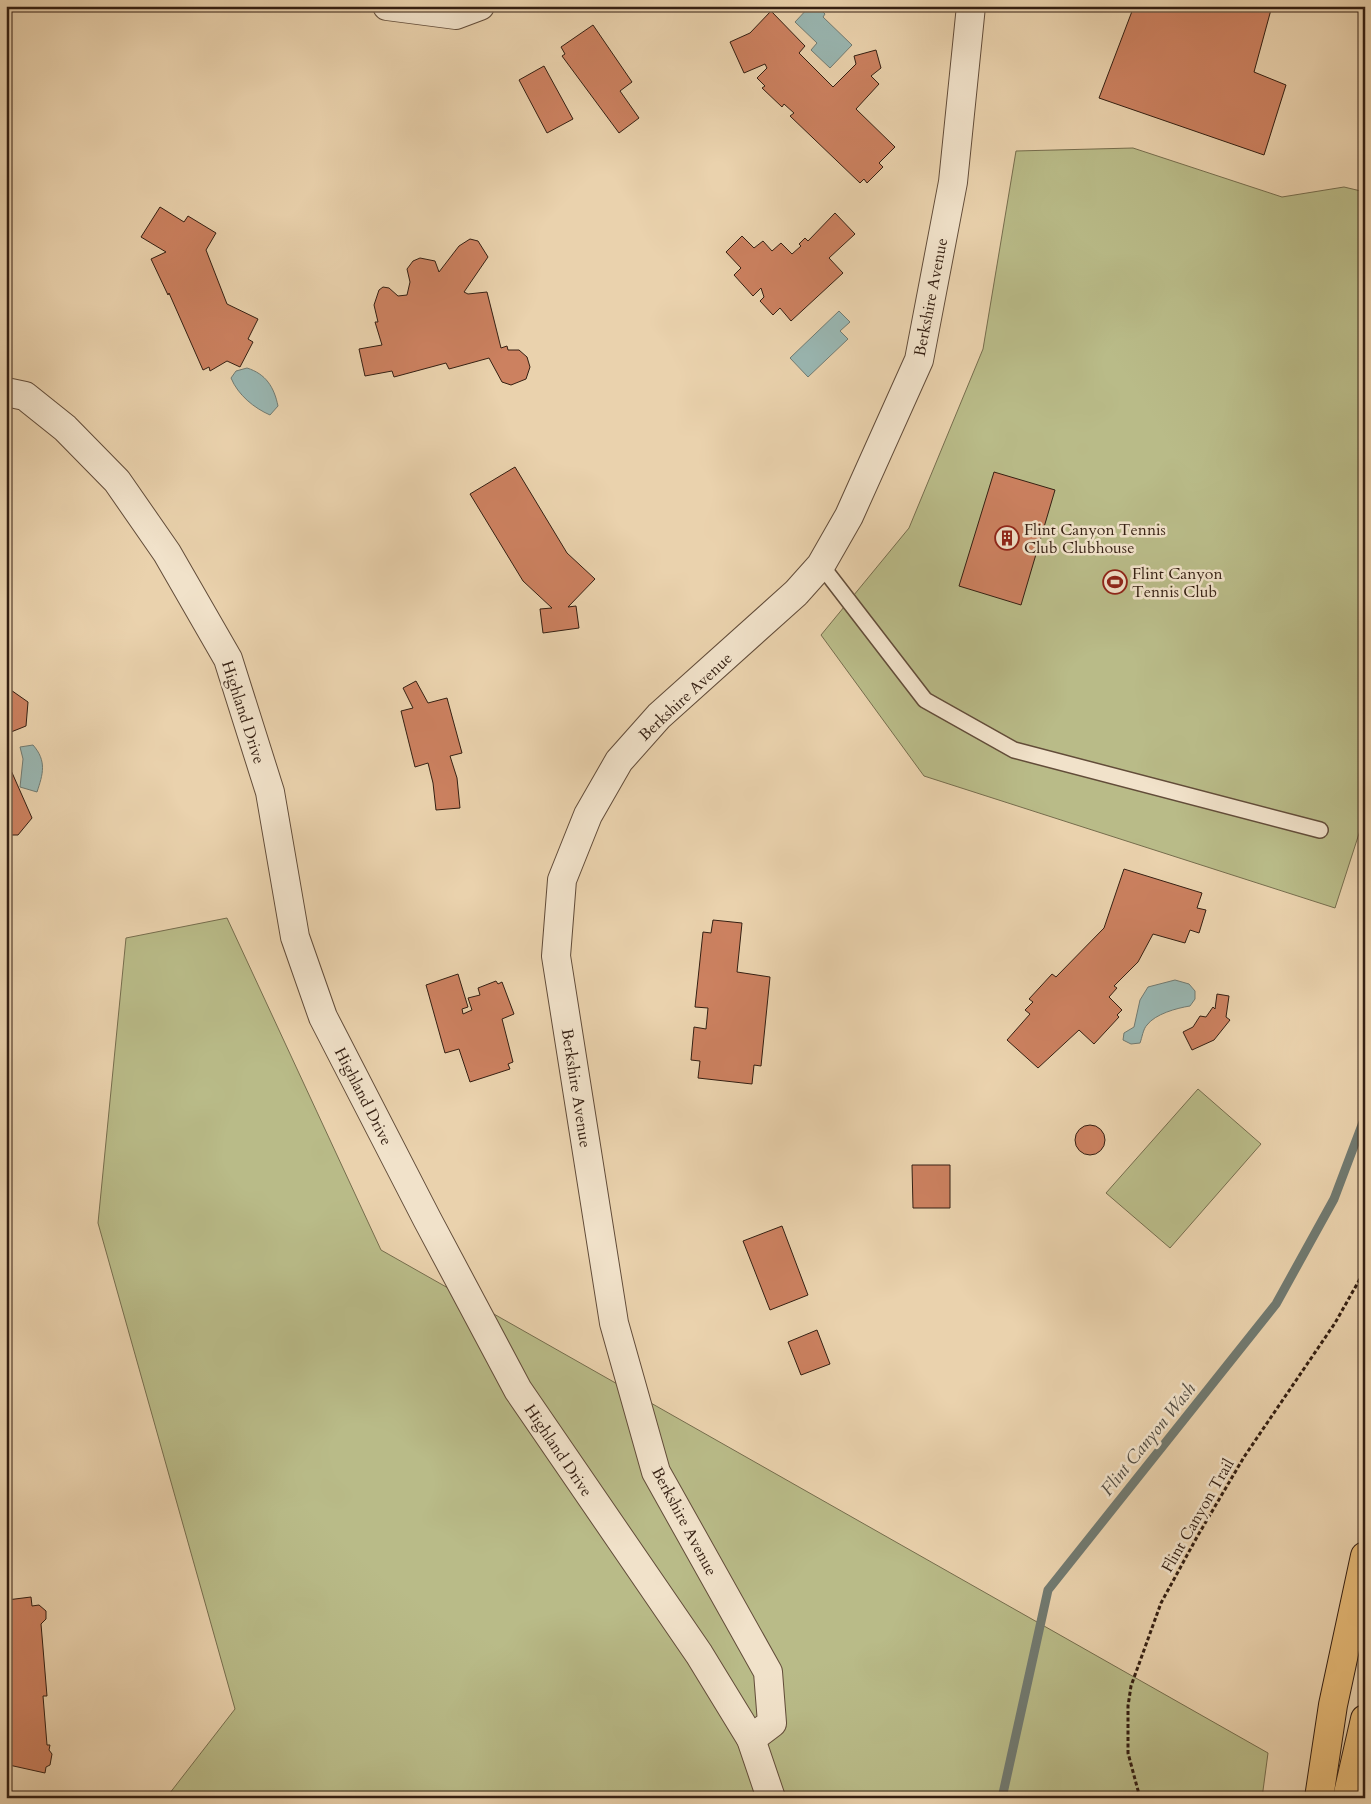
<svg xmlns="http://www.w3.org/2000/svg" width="1371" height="1804" viewBox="0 0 1371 1804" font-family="Cardo,serif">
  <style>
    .green { fill: #b9bb88; stroke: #766d4d }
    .water { fill: #99b6b1; stroke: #717a71 }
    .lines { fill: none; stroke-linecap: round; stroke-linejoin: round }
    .stream { stroke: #717a71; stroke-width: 9 }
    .building { fill: #cc8160; stroke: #341f12 }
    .service-casing { stroke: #624c39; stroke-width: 18 }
    .minor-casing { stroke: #624c39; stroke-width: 30 }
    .tertiary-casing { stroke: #624c39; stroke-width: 30 }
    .motorway-casing { stroke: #341f12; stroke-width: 30 }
    .path { stroke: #341f12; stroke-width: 3; stroke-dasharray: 4 2.5; stroke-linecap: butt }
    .service { stroke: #f1e2ca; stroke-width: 15 }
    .minor { stroke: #f1e2ca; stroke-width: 28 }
    .tertiary { stroke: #f1e2ca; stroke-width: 28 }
    .motorway { stroke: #e5b976; stroke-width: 28 }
    .labels { text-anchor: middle; stroke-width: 5; stroke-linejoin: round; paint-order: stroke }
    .street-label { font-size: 16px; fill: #341f12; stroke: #f1e2ca }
    .poi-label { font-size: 16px; fill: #341f12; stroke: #f1e2ca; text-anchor: start }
    .water-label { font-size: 18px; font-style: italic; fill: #524c42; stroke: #f1e2ca }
  </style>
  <rect width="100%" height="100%" fill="#ead2ad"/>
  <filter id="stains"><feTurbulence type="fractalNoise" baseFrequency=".004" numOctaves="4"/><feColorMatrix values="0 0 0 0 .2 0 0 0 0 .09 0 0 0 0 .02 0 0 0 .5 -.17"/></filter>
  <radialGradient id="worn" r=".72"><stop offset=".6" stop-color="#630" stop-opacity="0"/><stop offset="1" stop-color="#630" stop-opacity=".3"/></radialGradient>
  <g class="green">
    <path d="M1133 148 1282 197 1344 187 1365 192V815L1335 908 924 776 821 635 909 528 983 349 1016 151Z"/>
    <path d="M227 918 381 1250 1268 1753 1262 1798H166L235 1709 98 1223 126 938Z"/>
    <path d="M1198 1089 1261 1144 1170 1248 1106 1193Z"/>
  </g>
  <g class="water">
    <path d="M810 6H817L825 14 823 17 852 45 830 68 811 50 817 43 795 22Z"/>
    <path d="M839 311 850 322 840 331 848 339 808 377 790 358Z"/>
    <path d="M247 368C266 374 274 387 278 406L270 415C254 408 238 395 231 378L236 371Z"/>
    <path d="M33 745C47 761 43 774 37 792L20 787 23 759 20 747Z"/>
    <path d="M1175 980 1189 984 1195 991V999L1190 1006C1177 1008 1155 1014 1147 1025 1143 1029 1142 1038 1140 1043L1131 1044 1123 1040 1124 1033 1134 1027 1140 1000 1148 987Z"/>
  </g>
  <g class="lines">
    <path class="stream" d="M1002 1798 1048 1590 1276 1304 1334 1199 1365 1117"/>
  </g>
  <g class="building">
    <path d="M1134 6H1272L1254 72 1286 85 1264 155 1099 98Z"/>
    <path d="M771 11 805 46 799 53 833 87 856 64 854 56 876 50 881 68 871 76 879 84 856 109 895 147 879 163 883 167 867 183 864 179 860 183 790 116 794 113 784 104 782 107 762 88 765 86 757 78 767 68 765 64 744 73 730 42 750 33Z"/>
    <path d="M593 25 632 82 620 91 639 118 619 133 562 56 565 54 561 47Z"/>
    <path d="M544 66 573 119 547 133 519 80Z"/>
    <path d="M160 207 184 222 188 216 216 233 206 250 227 304 258 319 248 339 253 342 240 367 227 361 210 371 209 367 203 370 169 293 168 295 151 259 166 252 141 237Z"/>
    <path d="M835 213 855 234 829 258 843 273 791 321 780 308 773 315 760 301 764 297 761 288 753 296 734 275 741 268 726 252 742 236 754 248 763 241 772 251 781 243 792 254 801 246 799 244 805 238 808 241Z"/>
    <path d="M470 239 478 241 488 257 464 292 468 294 487 292 501 348 507 346 508 350H519L527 357 530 367 526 379 511 385 502 382 489 358 449 369 446 363 394 377 392 371 365 376 359 349 382 345 375 322H378L374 305 379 290 383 287 389 288 398 296 407 295 410 282 407 269 413 261 420 258 435 261 439 272 459 246Z"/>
    <path d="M515 467 567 553 595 579 568 607 576 606 579 628 543 633 540 609 552 608 523 581 470 494Z"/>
    <path d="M994 472 1055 490 1021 605 959 586Z"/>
    <path d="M416 681 428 703 447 698 462 753 450 756 457 778 460 808 436 810 433 783 428 763 415 767 401 711 413 708 403 688Z"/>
    <path d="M8 688 28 702 26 726 6 734V689Z"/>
    <path d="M6 759 32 818 18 835H6Z"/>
    <path d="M1124 869 1202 893 1197 908 1206 910 1199 933 1190 930 1185 943 1153 934 1138 962 1114 986 1117 988 1109 997 1122 1010 1117 1015 1119 1017 1094 1044 1079 1030 1038 1068 1007 1040 1030 1014 1025 1010 1033 1002 1029 999 1052 974 1056 977 1104 928Z"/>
    <path d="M713 920 742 923 737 972 770 977 761 1066 754 1065 752 1084 698 1078 700 1061 691 1060 694 1027 706 1029 708 1008 695 1007 703 932 711 933Z"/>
    <path d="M458 974 468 1007 462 1009 463 1014 472 1010 468 998 480 995 478 988 496 981 498 984 502 982 514 1014 502 1019 513 1062 508 1064 510 1069 470 1082 459 1049 445 1053 426 985Z"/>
    <path d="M1217 994 1229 996 1226 1017 1230 1020 1214 1040 1192 1050 1183 1032 1193 1027 1200 1016 1206 1017 1213 1007 1215 1009Z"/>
    <circle cx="1090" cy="1140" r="15"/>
    <path d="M912 1165H950V1208H913Z"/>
    <path d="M782 1226 808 1295 770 1310 743 1241Z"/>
    <path d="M817 1330 830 1364 801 1375 788 1342Z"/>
    <path d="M6 1586 7 1600 31 1597 32 1606 39 1605 46 1611V1619L41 1624 47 1696H43L47 1745H50L49 1750 52 1754 50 1765 46 1767 45 1773 9 1765 6 1772Z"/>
  </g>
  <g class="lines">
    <g class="service-casing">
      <path id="service" d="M821 565 925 700 1014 750 1320 830"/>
    </g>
    <g class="minor-casing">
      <path id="minor" d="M387 6 456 15 480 6"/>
    </g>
    <g class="tertiary-casing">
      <g id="tertiary">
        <path d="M6 392 25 396 65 428 117 481 167 553 228 659 270 792 295 937 323 1017 427 1219 518 1390 699 1654 751 1739 771 1798"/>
        <path d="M751 1739 772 1723 768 1672 656 1472 614 1323 556 956 562 880 588 815 619 761 659 716 796 593 821 565 849 516 919 360 953 182 971 6"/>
      </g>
    </g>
    <g class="motorway-casing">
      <g id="motorway">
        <path d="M1319 1798 1333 1705 1365 1556"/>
        <path d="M1347 1798 1365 1719"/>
      </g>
    </g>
    <path class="path" d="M1140 1798 1128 1753V1706L1131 1686 1161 1603 1197 1537 1244 1457 1335 1323 1365 1270"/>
    <use href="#service" class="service"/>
    <use href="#minor" class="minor"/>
    <use href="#tertiary" class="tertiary"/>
    <use href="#motorway" class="motorway"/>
  </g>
  <defs>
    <g id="building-ring" transform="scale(1.25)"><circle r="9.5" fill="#f1e2ca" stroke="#8f2418" stroke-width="1.5"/><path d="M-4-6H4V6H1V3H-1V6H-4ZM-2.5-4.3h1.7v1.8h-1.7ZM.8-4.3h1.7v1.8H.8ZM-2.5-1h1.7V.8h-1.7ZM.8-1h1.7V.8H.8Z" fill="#8f2418"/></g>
    <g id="stadium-ring" transform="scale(1.25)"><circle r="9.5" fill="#f1e2ca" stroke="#8f2418" stroke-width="1.5"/><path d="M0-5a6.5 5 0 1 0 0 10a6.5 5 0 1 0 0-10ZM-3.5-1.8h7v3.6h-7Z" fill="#8f2418"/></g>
  </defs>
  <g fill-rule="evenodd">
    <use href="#building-ring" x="1007" y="538"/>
    <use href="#stadium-ring" x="1115" y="582"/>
  </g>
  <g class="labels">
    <g class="street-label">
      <text transform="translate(930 297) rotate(-79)" y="6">Berkshire Avenue</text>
      <text transform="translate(685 696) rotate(-43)" y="6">Berkshire Avenue</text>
      <text transform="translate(244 712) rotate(72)" y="6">Highland Drive</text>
      <text transform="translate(577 1088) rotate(81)" y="6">Berkshire Avenue</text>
      <text transform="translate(364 1096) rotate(63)" y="6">Highland Drive</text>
      <text transform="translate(559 1450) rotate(56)" y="6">Highland Drive</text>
      <text transform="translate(1197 1515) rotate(-60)" y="6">Flint Canyon Trail</text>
      <text transform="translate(685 1521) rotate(62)" y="6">Berkshire Avenue</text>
    </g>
    <g class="poi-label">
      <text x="1024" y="535">Flint Canyon Tennis<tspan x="1024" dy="18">Club Clubhouse</tspan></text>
      <text x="1132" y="579">Flint Canyon<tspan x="1132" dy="18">Tennis Club</tspan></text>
    </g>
    <g class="water-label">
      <text transform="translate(1148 1439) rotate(-51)" y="6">Flint Canyon Wash</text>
    </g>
  </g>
  <rect width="1371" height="1804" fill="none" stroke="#ead2ad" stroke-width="25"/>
  <rect x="8" y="8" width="1356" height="1789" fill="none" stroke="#341f12" stroke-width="2.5"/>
  <rect x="12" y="12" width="1346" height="1779" fill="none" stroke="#341f12"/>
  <rect width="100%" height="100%" filter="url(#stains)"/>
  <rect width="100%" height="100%" fill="url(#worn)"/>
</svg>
